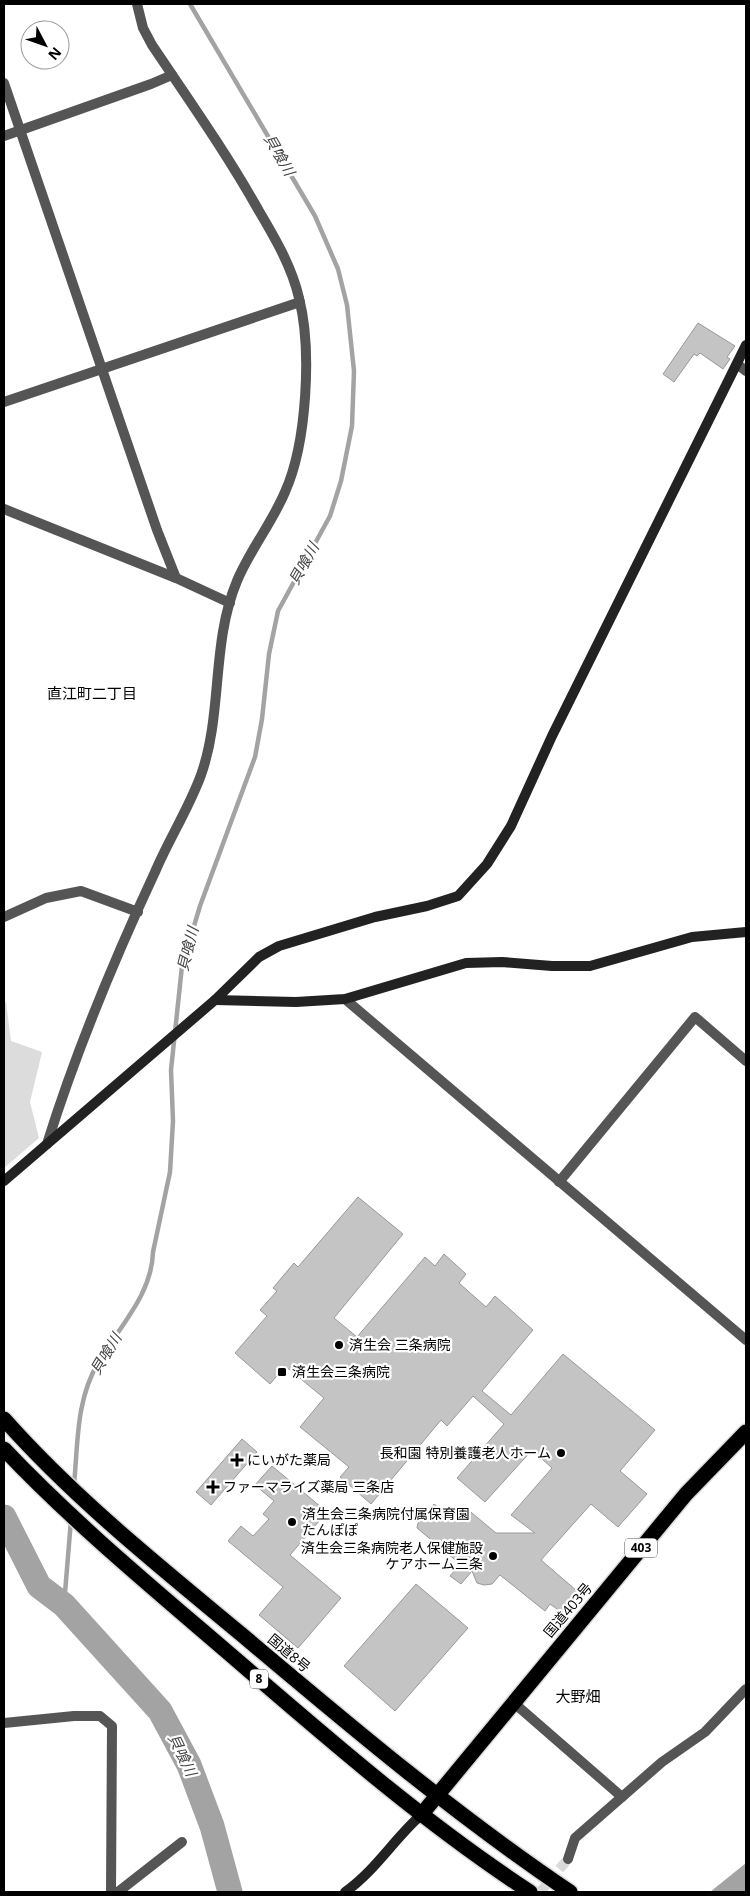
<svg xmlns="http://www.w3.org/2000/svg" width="750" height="1896" viewBox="0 0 750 1896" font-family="'Open Sans','Noto Sans JP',sans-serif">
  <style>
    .green { fill: #dcdcdc }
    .water { fill: #a3a3a3 }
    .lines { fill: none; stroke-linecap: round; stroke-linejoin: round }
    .stream { stroke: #a3a3a3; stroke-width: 4.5 }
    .river { stroke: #a3a3a3; stroke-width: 25 }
    .building { fill: #c4c4c4; stroke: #999 }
    .street-tunnel { stroke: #d9d9d9; stroke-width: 10; stroke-dasharray: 10 5; stroke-linecap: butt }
    .highway-casing { stroke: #dbdbdb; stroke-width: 18 }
    .street { stroke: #555; stroke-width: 10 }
    .secondary { stroke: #222; stroke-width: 10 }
    .highway { stroke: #000; stroke-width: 15 }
    .poi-dot { fill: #000; stroke: #fff; stroke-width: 2 }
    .labels { text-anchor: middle; stroke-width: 4.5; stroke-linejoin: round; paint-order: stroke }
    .shield { fill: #fff; stroke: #4c4c4c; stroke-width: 1 }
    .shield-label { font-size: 12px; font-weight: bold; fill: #000 }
    .poi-label { font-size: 14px; fill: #000; stroke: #fff; text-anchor: start }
    .street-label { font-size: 14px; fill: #000; stroke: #fff }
    .water-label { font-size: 15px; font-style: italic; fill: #444; stroke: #fff }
    .neighbourhood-label { font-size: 15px; fill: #000; stroke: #fff }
  </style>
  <rect width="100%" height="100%" fill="#fff"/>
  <path class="green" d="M6 1002 11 1041 42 1052 30 1102 39 1138 4 1168V1003Z"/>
  <path class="water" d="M746 1863V1892H710Z"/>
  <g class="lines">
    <g class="stream">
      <path d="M74 1485C78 1443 76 1400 98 1363 118 1328 152 1295 153 1252L170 1172 173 1121 171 1070 182 966 200 906 255 757 262 719 269 654 278 611 330 516 341 481 352 426 354 371 347 305 338 269 315 216 190 4"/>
      <path d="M64 1605 71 1520"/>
    </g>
    <path class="river" d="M4 1517 39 1586 64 1605 160 1711 189 1765 212 1826 230 1892"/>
  </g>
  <g class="building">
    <path d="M698 323 735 346 727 357 730 359 723 369 700 353 697 356 694 354 674 382 663 374Z"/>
    <path d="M358 1197 403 1234 334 1318 357 1337 425 1257 435 1266 444 1254 466 1274 459 1283 486 1307 495 1296 533 1330 482 1391 511 1415 563 1354 655 1430 620 1471 647 1494 618 1527 591 1504 541 1560 577 1591 572 1597 574 1602 564 1614 550 1604 545 1611 500 1575 492 1584 484 1585 477 1583 472 1571 461 1584 450 1576 460 1564 417 1528 418 1523 434 1504 456 1520 466 1508 496 1533H535L511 1515 552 1468 532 1450 485 1502 457 1478 504 1424 473 1396 447 1426 441 1420 371 1504 340 1477 349 1467 300 1427 324 1398 285 1366 270 1384 235 1353 267 1316 260 1310 277 1291 273 1288 294 1263 298 1267Z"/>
    <path d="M242 1439 257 1452 211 1505 196 1492Z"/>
    <path d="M272 1466 327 1512 290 1555 341 1598 298 1648 259 1615 283 1587 228 1541 241 1526 253 1536 269 1519 263 1514 274 1501 255 1485Z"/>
    <path d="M416 1584 468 1628 395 1711 344 1666Z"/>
  </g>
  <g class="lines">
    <path class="street-tunnel" d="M540 1892 568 1859"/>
    <g class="highway-casing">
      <g id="highway">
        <path d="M4 1419C74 1498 159 1566 241 1634 349 1725 453 1813 570 1892"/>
        <path d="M4 1449C77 1526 159 1593 239 1662 333 1743 426 1824 530 1892"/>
        <path d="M421 1815 686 1494 746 1432"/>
      </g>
    </g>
    <g class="street">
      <path d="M4 83 157 530 176 578"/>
      <path d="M4 136 151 84 172 75"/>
      <path d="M737 364 746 371"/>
      <path d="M4 402 300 302"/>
      <path d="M4 509 176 578 230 603"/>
      <path d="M4 917 46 898 81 891 138 912"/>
      <path d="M345 999 746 1340"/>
      <path d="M47 1144C76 1051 114 960 155 872 169 839 189 808 201 775 223 713 211 643 237 581 250 550 272 523 285 492 307 443 312 349 299 298 292 267 275 238 259 211 227 154 189 100 152 45L143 28 137 4"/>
      <path d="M559 1182 695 1017 746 1061"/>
      <path d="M514 1703 622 1797"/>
      <path d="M4 1723 74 1716H100L112 1726 111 1892"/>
      <path d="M568 1859 575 1838 662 1762 705 1732 746 1689"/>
      <path d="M118 1892 182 1842"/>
    </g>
    <g class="secondary">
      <path d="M215 1000 296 1002 345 999 466 963 502 962 552 966H590L692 937 746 932"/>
      <path d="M4 1181 215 1000 259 957 279 946 375 917 427 906 458 896 487 864 511 826 552 736 746 345"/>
      <path d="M345 1892C375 1871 394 1839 421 1815"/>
    </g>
    <use href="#highway" class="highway"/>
  </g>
  <g class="poi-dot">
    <circle cx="339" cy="1345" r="5"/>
    <rect x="277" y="1367" width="10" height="10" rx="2.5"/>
    <circle cx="561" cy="1453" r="5"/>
    <path d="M234.5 1452.5h5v5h5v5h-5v5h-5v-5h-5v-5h5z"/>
    <path d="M210.5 1479.5h5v5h5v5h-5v5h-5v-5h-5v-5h5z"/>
    <circle cx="292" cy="1522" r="5"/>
    <circle cx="493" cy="1556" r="5"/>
  </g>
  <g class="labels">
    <g class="shield">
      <rect x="625" y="1538.5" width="32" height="19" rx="4"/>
      <rect x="250" y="1669.5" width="18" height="19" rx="4"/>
    </g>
    <g class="shield-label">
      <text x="641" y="1552">403</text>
      <text x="259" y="1683">8</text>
    </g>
    <g class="poi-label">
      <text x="349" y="1350">済生会 三条病院</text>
      <text x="292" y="1377">済生会三条病院</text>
      <text x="551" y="1458" text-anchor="end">長和園 特別養護老人ホーム</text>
      <text x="247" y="1465">にいがた薬局</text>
      <text x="223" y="1492">ファーマライズ薬局 三条店</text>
      <text x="302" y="1519">済生会三条病院付属保育園<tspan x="302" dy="16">たんぽぽ</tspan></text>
      <text x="483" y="1553" text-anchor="end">済生会三条病院老人保健施設<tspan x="483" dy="16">ケアホーム三条</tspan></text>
    </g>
    <g class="street-label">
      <text transform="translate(568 1610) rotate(-50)" y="5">国道403号</text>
      <text transform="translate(289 1653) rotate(40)" y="5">国道8号</text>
    </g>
    <g class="water-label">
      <text transform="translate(279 155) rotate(60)" y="5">貝喰川</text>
      <text transform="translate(304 564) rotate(-61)" y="5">貝喰川</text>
      <text transform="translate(188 949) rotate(-76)" y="5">貝喰川</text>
      <text transform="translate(106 1354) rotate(-59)" y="5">貝喰川</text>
      <text transform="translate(182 1755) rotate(64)" y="5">貝喰川</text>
    </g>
    <g class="neighbourhood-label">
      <text x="92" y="699">直江町二丁目</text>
      <text x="578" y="1702">大野畑</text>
    </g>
  </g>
  <rect width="750" height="1896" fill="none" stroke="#000000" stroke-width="10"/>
  <g transform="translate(45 45) rotate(131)"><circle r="24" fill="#ffffff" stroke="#999999"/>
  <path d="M0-4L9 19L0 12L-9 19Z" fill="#000000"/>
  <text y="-8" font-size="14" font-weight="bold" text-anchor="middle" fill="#000000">N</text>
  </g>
</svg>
